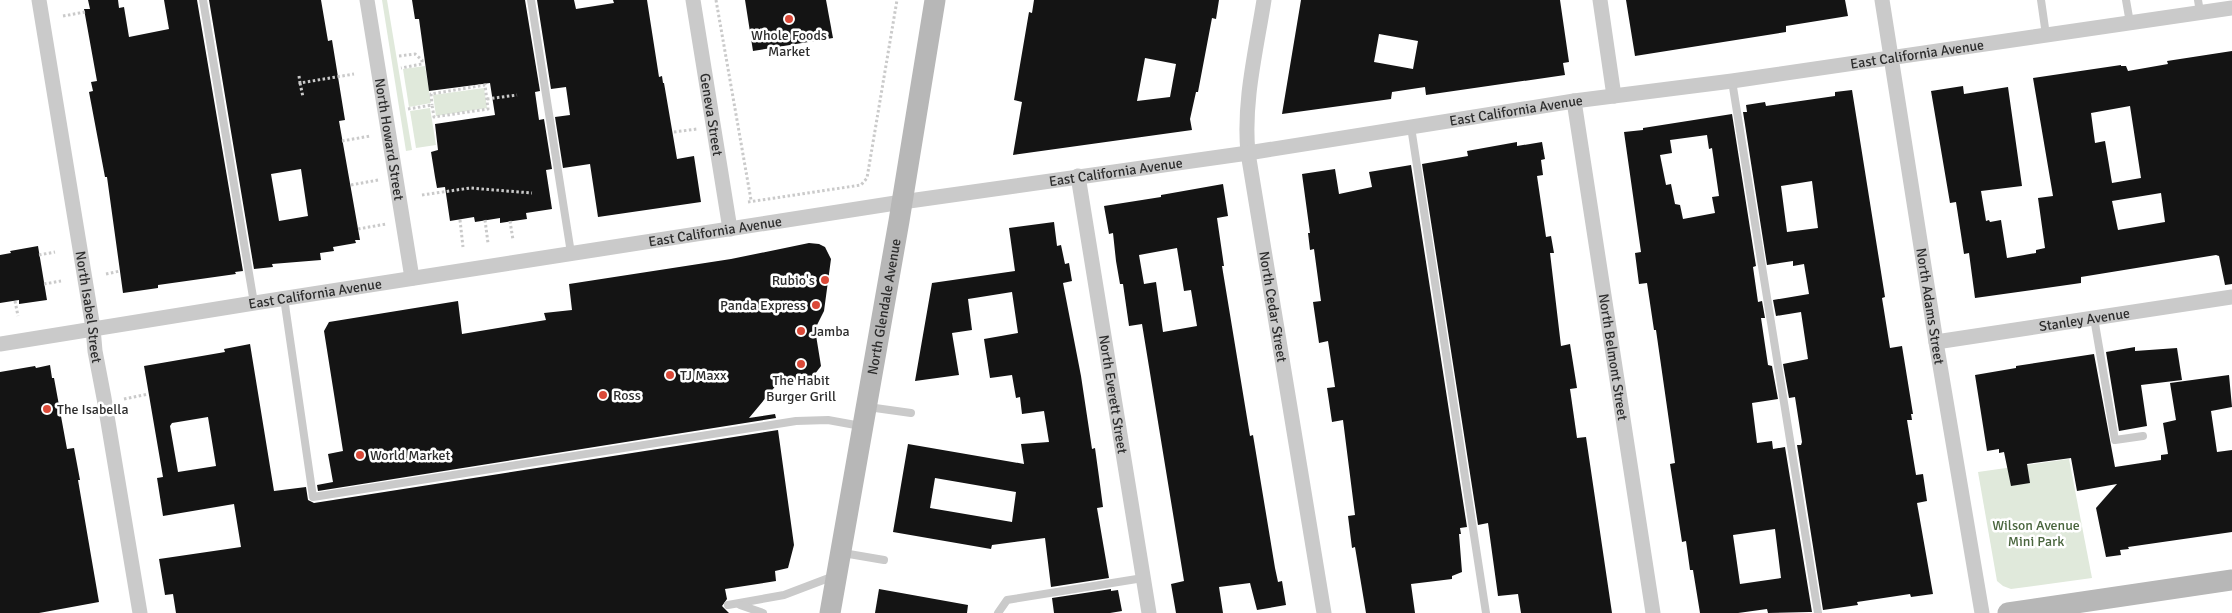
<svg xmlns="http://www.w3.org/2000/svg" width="2232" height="613" viewBox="0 0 2232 613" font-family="Signika,sans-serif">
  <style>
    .green { fill: #e0e9db }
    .building { fill: #141414; fill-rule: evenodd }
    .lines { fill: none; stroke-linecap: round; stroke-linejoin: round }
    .path { stroke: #cacaca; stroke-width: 3; stroke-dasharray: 2.5 2.5; stroke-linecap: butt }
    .lane { stroke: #cacaca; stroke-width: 8 }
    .street { stroke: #cacaca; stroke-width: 15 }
    .secondary { stroke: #b7b7b7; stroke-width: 21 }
    .poi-dot { fill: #da4938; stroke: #fff; stroke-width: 2 }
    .labels { text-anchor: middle; stroke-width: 5; stroke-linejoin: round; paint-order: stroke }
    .poi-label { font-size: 14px; fill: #2d2d2d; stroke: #fff; text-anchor: start }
    .street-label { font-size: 14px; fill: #2d2d2d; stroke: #fff }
    .park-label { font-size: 14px; fill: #49653d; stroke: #fff }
  </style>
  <rect width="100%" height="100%" fill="#fff"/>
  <g class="green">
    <path d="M382 0H387L412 150 406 151Z"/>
    <path d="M425 66 431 103 409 107 403 69Z"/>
    <path d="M484 88 487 108 436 116 433 95Z"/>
    <path d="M430 108 436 145 416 148 410 111Z"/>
    <path d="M2069 459 2092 578 2011 589 2003 586 1997 581 1978 472Z"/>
  </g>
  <g class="building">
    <path d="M88 0H118L119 8 124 7 129 37 169 29 164 0H197L243 271 235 272 236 274 158 285V288L123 293 107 177H105L89 92 93 91 91 82 97 81 84 9H90Z"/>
    <path d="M209 0H321L328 41 332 40 345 120 339 121 360 240H355L356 243 333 247 334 251 320 253 321 260 272 264 273 267 254 269ZM301 169 308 216 279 221 271 174Z"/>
    <path d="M412 0H525L540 91 535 92 539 120 544 119 552 169 546 170 552 209 526 213 527 219 500 223V218L475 222 474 217 450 221 445 187 437 188 435 177 431 152 438 150 435 124 495 115 490 83 429 91 419 19H415Z"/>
    <path d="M537 0H574L576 9 614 3 613 0H647L659 77 662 76 663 83H664L677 159 694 156 701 202 598 217 590 164 563 168 555 117 570 115 566 87 551 89Z"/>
    <path d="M745 0H826L833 38 753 51Z"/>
    <path d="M1034 0H1219L1216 19 1212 18 1198 92H1196L1190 119 1192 130 1013 155 1022 102 1014 100 1029 12 1032 13ZM1145 58 1176 64 1170 97 1137 101Z"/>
    <path d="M1301 0H1560L1569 62 1563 63 1565 75 1426 95 1425 87 1392 92 1391 99 1282 114ZM1379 34 1418 41 1413 69 1374 62Z"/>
    <path d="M1626 0H1845L1848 16 1786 26V32L1635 56Z"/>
    <path d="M2232 51V284L2225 285 2219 256 2216 255 2081 277V283L1975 298 1969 253 1964 254 1956 202 1950 203 1931 91 1963 86 1964 94 2008 87 2022 186 1981 191 1986 221 1989 220 1990 222 2001 220 2007 258 2036 253V250L2045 248 2038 198 2053 196 2033 78 2121 65V66H2126L2128 71 2168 64 2167 61ZM2130 106 2141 178 2112 183 2105 141 2095 143 2091 113ZM2161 193 2165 222 2118 230 2112 201Z"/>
    <path d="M1852 90 1885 297 1882 298 1890 348 1902 346 1913 414H1911L1912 420H1907L1916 475 1923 474 1927 501 1917 503 1933 594 1911 597 1910 594 1857 602 1858 605 1823 610 1797 445H1801L1802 442 1795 397 1789 398 1783 364 1808 359 1801 312 1776 316 1773 300 1809 294 1804 264 1793 266V261L1767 265 1743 112H1747L1746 105 1765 102 1766 106 1835 96V92ZM1812 181 1818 228 1787 232 1781 186Z"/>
    <path d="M1732 114 1756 266 1753 267 1758 302 1762 301 1765 318H1761L1768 365 1772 366 1778 399 1752 403 1757 443 1772 441 1773 449 1785 447 1812 612H1809L1768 613 1767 609 1738 613H1700L1693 570H1690L1686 541 1682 542 1670 464 1675 463 1656 330H1654L1647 283 1639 284 1635 253 1641 252 1624 132 1643 130V128ZM1707 135 1709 149 1712 148 1719 196 1712 197 1715 213 1683 219 1680 205 1675 204 1671 184 1666 185 1660 155 1672 153 1670 140ZM1775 529 1781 578 1740 584 1733 535Z"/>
    <path d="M1517 142V146L1542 142 1545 159 1541 160 1543 175 1537 176 1546 237 1551 236 1554 253H1550L1561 346 1570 344 1577 388 1570 389 1577 438 1586 437 1612 613H1521L1518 594 1498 596 1488 523 1478 525 1422 164 1468 156 1467 151Z"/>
    <path d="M1411 165 1467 527 1460 528 1461 534H1459L1462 572 1452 576V579L1411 584 1415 613H1366L1355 547 1352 548 1348 516 1355 515 1343 420 1332 422 1327 388 1335 387 1328 341 1319 343 1313 302 1321 301 1314 249 1310 250 1308 233H1310L1302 174 1335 169 1339 194 1372 187 1369 172Z"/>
    <path d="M1223 184 1228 216 1217 218 1224 266H1222L1250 436 1253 435 1275 568 1278 582 1282 581 1286 605 1257 610 1250 583 1219 587 1223 613H1176L1171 584 1184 581 1142 324 1129 326 1123 284H1120L1116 261 1113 233 1109 234 1104 206 1161 197V195ZM1177 248 1184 291 1191 290 1197 326 1163 332 1156 282 1144 284 1139 255Z"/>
    <path d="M1054 222 1057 246 1061 245 1065 264 1069 263 1072 281 1063 283 1081 376 1092 449 1095 448 1099 477 1103 507 1097 508 1109 578 1051 587 1045 538 992 545 991 549 893 532 908 444 1024 464 1021 444 1049 442 1044 411 1022 414 1020 397 1016 398 1012 375 990 378 984 339 1018 333 1012 292 968 299 972 330 952 333 959 375 915 381 932 283 1015 271 1009 228ZM935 478 1016 492 1012 522 930 508Z"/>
    <path d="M809 243 819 244 825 247 831 259 824 311 815 329 821 366 808 383 803 379 778 383 749 418 775 414 776 418 318 491 317 485 333 482 328 454 343 451 324 331 329 322 458 301 462 334 546 320 544 313 572 310 569 284 731 259Z"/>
    <path d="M38 246 47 300 19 304V300L0 303V255L11 253 10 251Z"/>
    <path d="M250 344 274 491 306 487 308 500 314 503 778 430 794 545 788 568 775 571 776 581 725 589 727 599 722 606 729 613H176L173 594 165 595 159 559 241 547 234 504 163 516 157 478 163 477 144 366 225 352 224 349ZM208 417 216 466 178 472 170 426 172 423Z"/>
    <path d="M2135 347V351L2177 348 2182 380 2141 385 2147 426 2119 431 2106 352Z"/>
    <path d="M2094 354 2115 467 2161 460V455L2168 454 2163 423 2176 420 2170 383 2229 375 2232 407 2211 411 2217 452 2232 450V532L2128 547 2129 549 2120 550 2121 555 2106 557 2096 508 2117 484 2077 491 2071 458 2027 464 2030 483 2011 486 2004 452 1999 453V449L1987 451 1975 375 2016 368V366Z"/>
    <path d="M50 365 52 378H54L67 449 74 448 80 480H78L99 602 39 613H0V372L35 366 36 368Z"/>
    <path d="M879 589 968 605 967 613H875Z"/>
    <path d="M1111 589V591L1118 590 1122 611 1110 613H1054L1052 598Z"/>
  </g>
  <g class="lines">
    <g class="path">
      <path d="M716 0 751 200"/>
      <path d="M63 16 85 12"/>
      <path d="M399 56 415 54 422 60V64L401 68"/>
      <path d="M299 76 300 83 354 74"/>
      <path d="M300 83 303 97"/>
      <path d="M487 99 517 95"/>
      <path d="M408 109 432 105 434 117 488 109 485 85 431 94 432 105"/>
      <path d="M674 132 697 129"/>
      <path d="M342 141 370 136"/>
      <path d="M351 185 378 180"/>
      <path d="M422 195 470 188 532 193"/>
      <path d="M748 202 861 185 867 178 897 0"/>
      <path d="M460 220 463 247"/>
      <path d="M485 220 488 243"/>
      <path d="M510 221 513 240"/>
      <path d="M358 229 386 224"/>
      <path d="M39 255 55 252"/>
      <path d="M106 274 120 271"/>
      <path d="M44 284 61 281"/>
      <path d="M15 301 18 316"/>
      <path d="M124 399 148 394"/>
    </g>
    <g class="lane">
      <path d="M203 0 254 303"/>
      <path d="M531 0 571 253"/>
      <path d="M2041 0 2046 35"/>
      <path d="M2126 0 2130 23"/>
      <path d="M2198 0 2200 12"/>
      <path d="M1732 81 1818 613"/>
      <path d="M1411 127 1486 613"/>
      <path d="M284 298 313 497 796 421 828 420 861 426"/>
      <path d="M2094 318 2115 440 2143 436"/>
      <path d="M868 407 911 413"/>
      <path d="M843 553 884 560"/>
      <path d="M728 605 784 595 834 576"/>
      <path d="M740 605 763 613"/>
      <path d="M998 613 1007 600 1143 578"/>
    </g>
    <g class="street">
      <path id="s1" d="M39 0 93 328 95 351 104 398 140 613"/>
      <path id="s2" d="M367 0 412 278"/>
      <path id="s3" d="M693 0 730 229"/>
      <path id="s4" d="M1264 0C1256 51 1243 102 1248 153L1324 613"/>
      <path d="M1600 0 1614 96"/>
      <path id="s5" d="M1882 0 1936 342 1982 613"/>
      <path id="s6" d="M1574 101 1653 613"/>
      <path id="s7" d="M1078 176 1149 613"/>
      <path id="s8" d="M1936 342 2232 297"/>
      <path id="s9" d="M0 344 254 303 902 202 1248 153 1574 101 1732 81 2232 8"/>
    </g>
    <g class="secondary">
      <path id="s10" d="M830 613 899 221 935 0"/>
      <path d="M2008 613 2232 580"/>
    </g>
  </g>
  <g class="poi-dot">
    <circle cx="789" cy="19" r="5"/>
    <circle cx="825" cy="280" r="5"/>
    <circle cx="816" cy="305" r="5"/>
    <circle cx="801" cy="331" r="5"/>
    <circle cx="801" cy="364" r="5"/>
    <circle cx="670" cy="375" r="5"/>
    <circle cx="603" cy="395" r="5"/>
    <circle cx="47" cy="409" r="5"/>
    <circle cx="360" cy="455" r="5"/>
  </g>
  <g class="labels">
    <g class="poi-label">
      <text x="789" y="40" text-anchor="middle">Whole Foods<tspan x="789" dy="16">Market</tspan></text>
      <text x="815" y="285" text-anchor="end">Rubio's</text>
      <text x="806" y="310" text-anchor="end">Panda Express</text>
      <text x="811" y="336">Jamba</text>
      <text x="680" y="380">TJ Maxx</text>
      <text x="801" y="385" text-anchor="middle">The Habit<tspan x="801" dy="16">Burger Grill</tspan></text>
      <text x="613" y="400">Ross</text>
      <text x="57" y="414">The Isabella</text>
      <text x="370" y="460">World Market</text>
    </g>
    <g class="street-label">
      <text dy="5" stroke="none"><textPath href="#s9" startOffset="1939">East California Avenue</textPath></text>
      <text dy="5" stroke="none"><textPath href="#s9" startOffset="1534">East California Avenue</textPath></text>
      <text dy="5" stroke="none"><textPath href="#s3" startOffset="116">Geneva Street</textPath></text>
      <text dy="5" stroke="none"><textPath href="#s2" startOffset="141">North Howard Street</textPath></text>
      <text dy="5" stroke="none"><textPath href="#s9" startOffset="1129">East California Avenue</textPath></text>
      <text dy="5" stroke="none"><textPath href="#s9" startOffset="724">East California Avenue</textPath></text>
      <text dy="5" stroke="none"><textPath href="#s9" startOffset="319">East California Avenue</textPath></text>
      <text dy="5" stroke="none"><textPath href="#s1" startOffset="311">North Isabel Street</textPath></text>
      <text dy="5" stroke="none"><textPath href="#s10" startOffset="311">North Glendale Avenue</textPath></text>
      <text dy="5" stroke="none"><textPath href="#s4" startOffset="310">North Cedar Street</textPath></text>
      <text dy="5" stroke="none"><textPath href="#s5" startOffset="310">North Adams Street</textPath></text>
      <text dy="5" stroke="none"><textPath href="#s8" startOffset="150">Stanley Avenue</textPath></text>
      <text dy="5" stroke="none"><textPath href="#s6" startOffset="259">North Belmont Street</textPath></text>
      <text dy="5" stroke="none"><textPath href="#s7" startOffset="221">North Everett Street</textPath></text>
    </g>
    <g class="park-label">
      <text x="2036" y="530">Wilson Avenue<tspan x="2036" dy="16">Mini Park</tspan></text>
    </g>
  </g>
</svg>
